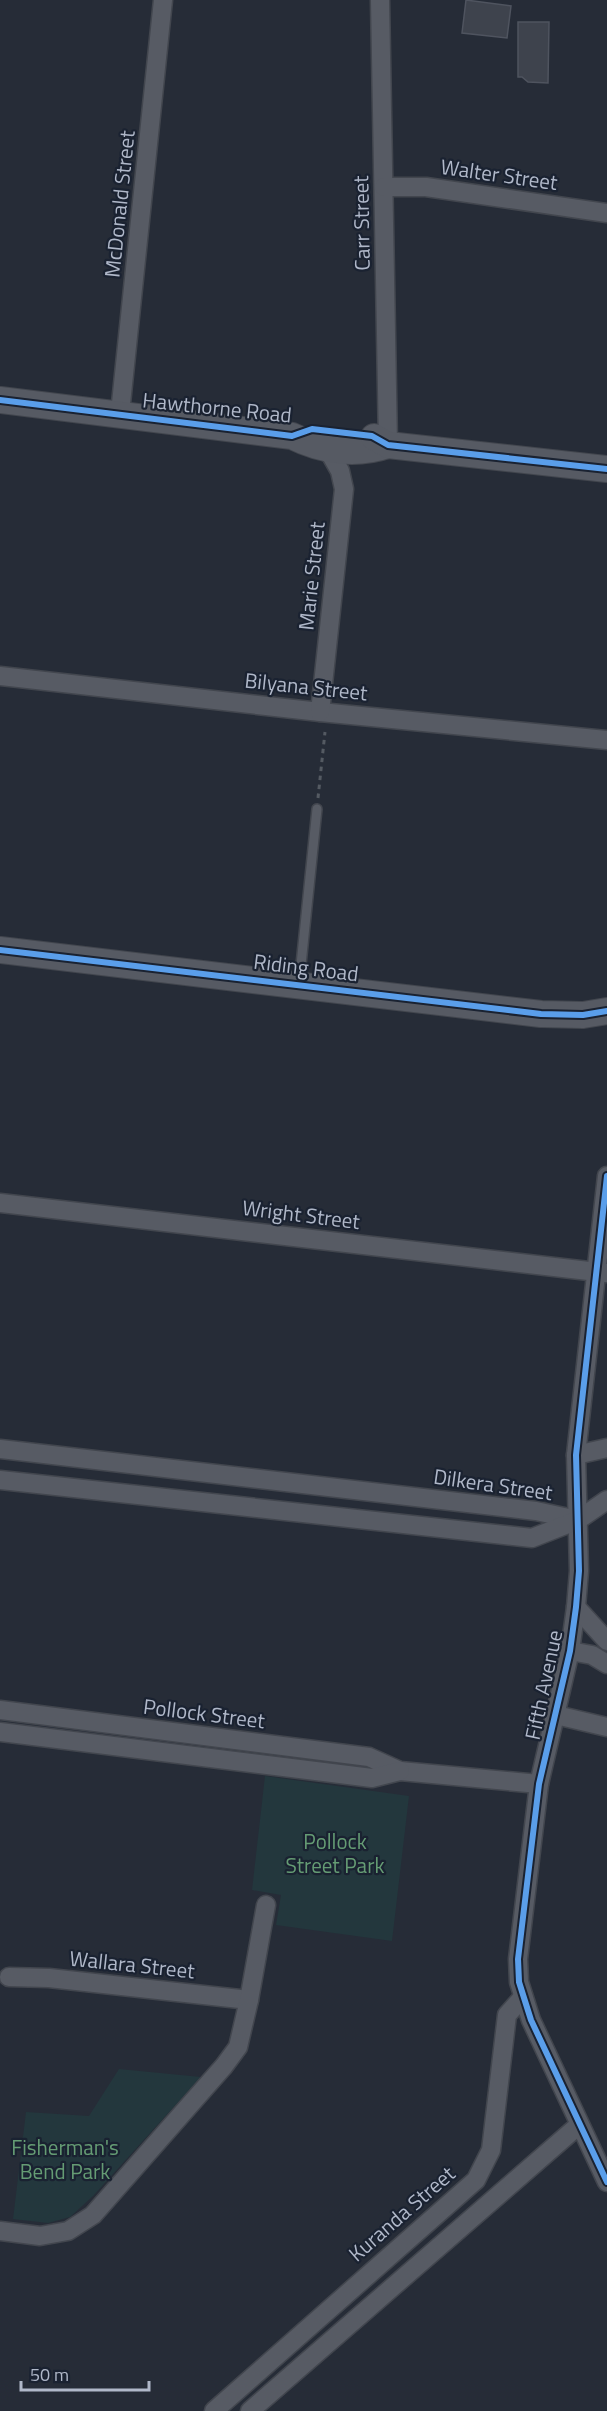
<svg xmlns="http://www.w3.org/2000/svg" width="607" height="2411" viewBox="0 0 607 2411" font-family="'Titillium Web',sans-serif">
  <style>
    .green { fill: #23373d }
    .building { fill: #3e434d; stroke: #4f545f; stroke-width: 1.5 }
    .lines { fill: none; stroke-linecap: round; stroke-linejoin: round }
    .lane-casing { stroke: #42464e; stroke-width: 12 }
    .street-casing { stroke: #42464e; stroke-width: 21 }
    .secondary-casing { stroke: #42464e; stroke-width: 28 }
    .path { stroke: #545a62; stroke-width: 3; stroke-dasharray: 4.5 4.5; stroke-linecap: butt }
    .lane { stroke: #575b64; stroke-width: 9 }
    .street { stroke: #575b64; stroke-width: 18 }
    .secondary { stroke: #565a63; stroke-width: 26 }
    .cycleway-casing { stroke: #1a2231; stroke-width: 10 }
    .cycleway { stroke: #5a9eea; stroke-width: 6 }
    .labels { text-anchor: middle; stroke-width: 4.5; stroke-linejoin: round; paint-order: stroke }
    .street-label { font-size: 21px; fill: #b0b8c9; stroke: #1a2231 }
    .park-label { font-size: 21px; fill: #659c74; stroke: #1a2231 }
  </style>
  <rect width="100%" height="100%" fill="#262c37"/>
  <g class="green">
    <path d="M265 1776 409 1796 392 1941 276 1925 281 1895 252 1890Z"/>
    <path d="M119 2069 201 2077 93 2196 70 2217 48 2223 13 2219 26 2112 89 2116Z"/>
  </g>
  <g class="building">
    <path d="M466 0 511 6 507 38 462 33Z"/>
    <path d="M518 22H549L548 83 528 82 522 77H518Z"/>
  </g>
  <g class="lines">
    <g class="lane-casing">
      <path id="lane" d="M299 984 317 809"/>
    </g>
    <g class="street-casing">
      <g id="street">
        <path d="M380 0 388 445"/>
        <path d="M384 187H426L607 213"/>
        <path d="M120 413 163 0"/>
        <path d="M0 676 320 712 607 740"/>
        <path d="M320 712 344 489 340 471 327 448"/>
        <path d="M607 1176 576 1455 579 1571 576 1607 570 1651 539 1784 518 1959 519 1982 531 2020 607 2182"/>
        <path d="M0 1203 606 1273"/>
        <path d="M0 1449 536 1511 578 1520"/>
        <path d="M576 1455 607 1448"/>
        <path d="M0 1480 532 1538 578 1520 607 1500"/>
        <path d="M576 1607 607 1641"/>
        <path d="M570 1651 592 1655 607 1664"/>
        <path d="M0 1710 369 1757 400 1771 539 1784"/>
        <path d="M556 1715 607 1727"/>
        <path d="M0 1732 372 1778 400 1771"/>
        <path d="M9 1977 49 1978 249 2000"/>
        <path d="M0 2231 40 2236 68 2231 93 2215 224 2066 238 2047 249 2000 266 1905"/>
        <path d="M214 2411 476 2180 491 2150 507 2015 523 1997"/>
        <path d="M250 2411 579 2125"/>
      </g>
    </g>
    <g class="secondary-casing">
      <g id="secondary">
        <path d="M0 400 292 436C322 451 356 456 388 445"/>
        <path d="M374 437 388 445 607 469"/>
        <path d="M0 950 541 1014 583 1015 607 1011"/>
      </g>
    </g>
    <path class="path" d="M318 798 325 732"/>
    <use href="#lane" class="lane"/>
    <use href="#street" class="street"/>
    <use href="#secondary" class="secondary"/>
    <g class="cycleway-casing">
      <g id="cycleway">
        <path d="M0 400 292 436 312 429 372 436 388 445 607 469"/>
        <path d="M0 950 541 1014 583 1015 607 1011"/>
        <path d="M607 1176 576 1455 579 1571 576 1607 570 1651 539 1784 518 1959 519 1982 531 2020 607 2182"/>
      </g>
    </g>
    <use href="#cycleway" class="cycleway"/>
  </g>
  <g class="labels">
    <g class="street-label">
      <text transform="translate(499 175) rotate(8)" y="7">Walter Street</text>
      <text transform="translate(120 204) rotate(-84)" y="7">McDonald Street</text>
      <text transform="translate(362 223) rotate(-91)" y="7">Carr Street</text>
      <text transform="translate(217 408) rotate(6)" y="7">Hawthorne Road</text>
      <text transform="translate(312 576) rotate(-84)" y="7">Marie Street</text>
      <text transform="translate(306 687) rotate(6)" y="7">Bilyana Street</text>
      <text transform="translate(306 968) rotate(7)" y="7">Riding Road</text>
      <text transform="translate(301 1215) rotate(7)" y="7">Wright Street</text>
      <text transform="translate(493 1485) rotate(8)" y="7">Dilkera Street</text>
      <text transform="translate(544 1685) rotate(-78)" y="7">Fifth Avenue</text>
      <text transform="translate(204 1714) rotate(7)" y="7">Pollock Street</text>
      <text transform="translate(132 1965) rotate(6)" y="7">Wallara Street</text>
      <text transform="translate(402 2214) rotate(-41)" y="7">Kuranda Street</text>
    </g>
    <g class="park-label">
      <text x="335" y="1849">Pollock<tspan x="335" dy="24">Street Park</tspan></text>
      <text x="65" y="2155">Fisherman's<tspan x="65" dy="24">Bend Park</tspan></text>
    </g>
  </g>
  <path d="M21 2381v9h128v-9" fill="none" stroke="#b0b8c9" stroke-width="3"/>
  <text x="30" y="2381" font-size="18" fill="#b0b8c9" stroke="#1a2231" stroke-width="4.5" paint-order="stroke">50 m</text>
</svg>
